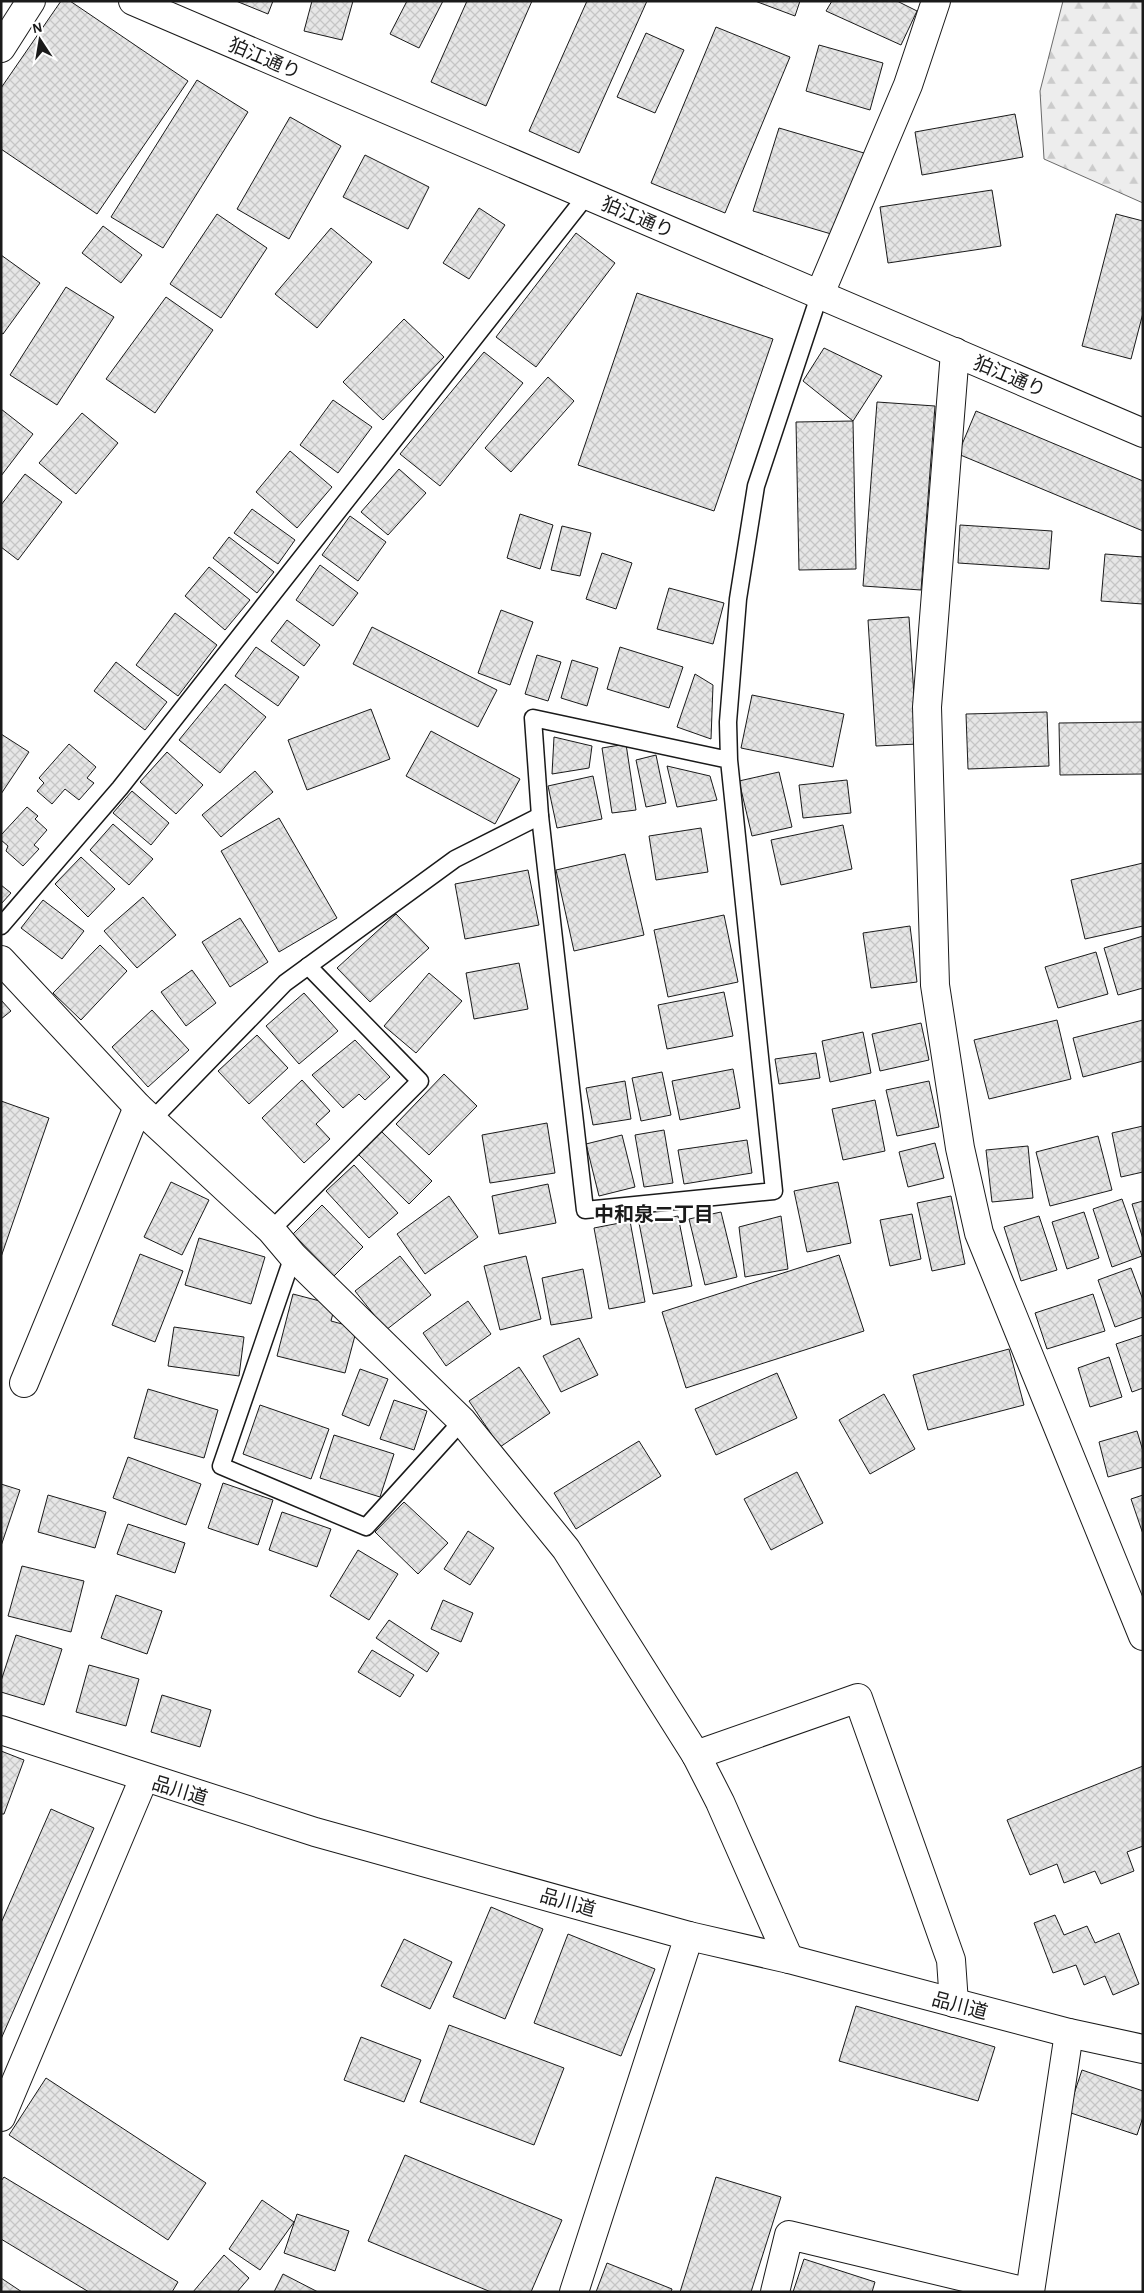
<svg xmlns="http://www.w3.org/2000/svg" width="1144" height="2293" viewBox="0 0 1144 2293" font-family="'Alegreya Sans','Noto Sans JP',sans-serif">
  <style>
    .forest { fill: url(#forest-firs); stroke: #6a6a6a }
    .building { fill: url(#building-cross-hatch); stroke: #1a1a1a }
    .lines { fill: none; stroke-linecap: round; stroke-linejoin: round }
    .lane-casing { stroke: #1a1a1a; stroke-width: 19 }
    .street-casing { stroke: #1a1a1a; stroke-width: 30 }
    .primary-casing { stroke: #1a1a1a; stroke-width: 30 }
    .lane { stroke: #fff; stroke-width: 16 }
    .street { stroke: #fff; stroke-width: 28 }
    .primary { stroke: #fff; stroke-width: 28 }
    .labels { text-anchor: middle; stroke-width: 4; stroke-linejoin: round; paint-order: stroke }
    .street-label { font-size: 19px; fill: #1a1a1a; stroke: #fff }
    .neighbourhood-label { font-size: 20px; font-weight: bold; fill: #1a1a1a; stroke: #fff }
  </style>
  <defs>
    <pattern id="forest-firs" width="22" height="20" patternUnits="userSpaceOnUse" patternTransform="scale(1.25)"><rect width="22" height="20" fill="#ededed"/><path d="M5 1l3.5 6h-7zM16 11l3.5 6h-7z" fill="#cbcbcb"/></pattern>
    <pattern id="building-cross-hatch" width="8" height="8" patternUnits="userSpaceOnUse" patternTransform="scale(1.25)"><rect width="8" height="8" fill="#e6e6e6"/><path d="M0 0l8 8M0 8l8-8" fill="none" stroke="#c5c5c5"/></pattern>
  </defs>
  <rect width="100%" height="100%" fill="#fff"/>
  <path class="forest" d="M1063 1H1143V203L1044 159 1040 91Z"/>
  <g class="building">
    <path d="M61 1H70L188 81 97 214 1 149V88Z"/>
    <path d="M236 1H273L268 14Z"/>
    <path d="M312 1H353L342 40 304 31Z"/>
    <path d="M407 1H443L419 48 390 34Z"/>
    <path d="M467 1H532L486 106 431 82Z"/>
    <path d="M587 1H647L579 153 529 131Z"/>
    <path d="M755 1H800L795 16Z"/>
    <path d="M832 1H897L917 11 901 45 826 11Z"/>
    <path d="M716 27 790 57 725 213 651 183Z"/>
    <path d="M646 33 684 50 655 113 617 97Z"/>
    <path d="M819 45 883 63 870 110 806 91Z"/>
    <path d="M197 80 248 112 163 248 111 217Z"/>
    <path d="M1015 114 1023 157 922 175 915 132Z"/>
    <path d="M290 117 341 146 289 239 237 209Z"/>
    <path d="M779 128 864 153 838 236 753 211Z"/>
    <path d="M365 155 429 187 408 229 343 197Z"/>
    <path d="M992 190 1001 246 888 263 880 207Z"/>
    <path d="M479 208 505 225 469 279 443 263Z"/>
    <path d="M217 214 267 248 221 318 170 284Z"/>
    <path d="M1116 214 1143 221V313L1131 359 1082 346Z"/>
    <path d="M103 226 142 255 121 283 82 253Z"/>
    <path d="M331 228 372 262 317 328 275 294Z"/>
    <path d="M576 233 615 263 536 367 496 337Z"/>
    <path d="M1 255 40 283 3 334 1 333Z"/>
    <path d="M66 287 114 317 57 405 10 375Z"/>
    <path d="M637 293 773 339 714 511 578 465Z"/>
    <path d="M166 297 213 330 155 413 106 379Z"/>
    <path d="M404 319 444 357 383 420 343 382Z"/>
    <path d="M824 348 882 376 853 421 803 381Z"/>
    <path d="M484 352 523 383 440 486 400 454Z"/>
    <path d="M548 377 574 401 511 472 485 448Z"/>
    <path d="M333 400 372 427 338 473 300 445Z"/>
    <path d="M877 402 935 406 921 590 863 586Z"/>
    <path d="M1 409 33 434 1 476Z"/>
    <path d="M976 411 1143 481V531L958 454Z"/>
    <path d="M82 413 118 443 76 494 39 463Z"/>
    <path d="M853 421 856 569 799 570 796 422Z"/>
    <path d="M290 451 332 487 297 528 256 492Z"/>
    <path d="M399 469 426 493 388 535 361 512Z"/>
    <path d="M25 474 62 502 18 560 1 547V505Z"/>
    <path d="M252 509 295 540 278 564 234 533Z"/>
    <path d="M520 514 553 525 540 569 507 558Z"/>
    <path d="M350 516 386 542 358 581 322 555Z"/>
    <path d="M960 525 1052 531 1049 569 958 563Z"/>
    <path d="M562 526 591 533 580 576 551 570Z"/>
    <path d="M229 537 274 572 257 593 213 558Z"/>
    <path d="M602 553 632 563 616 609 586 599Z"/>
    <path d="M1105 554 1143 557V604L1101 601Z"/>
    <path d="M320 565 358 593 333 626 296 600Z"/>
    <path d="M209 567 250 600 225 630 185 596Z"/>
    <path d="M669 588 724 603 713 644 657 629Z"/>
    <path d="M501 610 533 622 510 685 478 673Z"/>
    <path d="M175 613 217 645 178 696 136 665Z"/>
    <path d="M909 617 917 744 876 746 868 620Z"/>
    <path d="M287 620 320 645 304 666 271 641Z"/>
    <path d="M372 627 497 690 478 727 353 664Z"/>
    <path d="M256 647 299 677 278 706 235 676Z"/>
    <path d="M620 647 683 667 669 708 607 689Z"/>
    <path d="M537 655 561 662 548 701 525 694Z"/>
    <path d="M572 660 598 668 587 706 561 698Z"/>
    <path d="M116 662 167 702 145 730 94 691Z"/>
    <path d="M695 674 713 685 711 739 677 727Z"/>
    <path d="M225 684 266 717 220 773 179 740Z"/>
    <path d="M752 695 844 714 833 767 741 748Z"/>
    <path d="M371 709 390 759 307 790 288 740Z"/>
    <path d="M1047 712 1049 766 968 769 966 714Z"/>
    <path d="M1143 722V774L1060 775 1059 723Z"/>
    <path d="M431 731 520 779 495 824 406 776Z"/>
    <path d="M1 734 29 752 1 794Z"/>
    <path d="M554 737 592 746 589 768 552 774Z"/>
    <path d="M69 744 96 767 87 778 94 783 79 800 65 789 52 804 37 791 44 783 39 778Z"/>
    <path d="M626 744 636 810 612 813 602 748Z"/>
    <path d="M167 752 203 785 176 814 140 782Z"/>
    <path d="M656 755 666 803 646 807 636 760Z"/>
    <path d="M667 766 710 776 717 800 677 807Z"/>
    <path d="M255 771 273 792 221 837 202 815Z"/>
    <path d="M779 772 792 827 752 836 739 781Z"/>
    <path d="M593 776 602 819 557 828 548 786Z"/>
    <path d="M847 780 851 813 803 818 799 785Z"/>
    <path d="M132 791 169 823 151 845 113 813Z"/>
    <path d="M27 807 38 816 35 819 47 830 34 845 39 849 23 866 6 851 8 846 1 840V835Z"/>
    <path d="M279 818 337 918 279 952 221 851Z"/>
    <path d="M113 824 153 859 129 885 90 850Z"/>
    <path d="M843 825 852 869 781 885 771 840Z"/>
    <path d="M701 828 708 872 656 880 649 836Z"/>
    <path d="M625 854 644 935 574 951 556 870Z"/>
    <path d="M81 857 115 889 88 917 55 884Z"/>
    <path d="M1143 863V926L1085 939 1071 880Z"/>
    <path d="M528 870 539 925 465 939 455 884Z"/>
    <path d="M1 885 11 893 1 904Z"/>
    <path d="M143 897 176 935 137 968 104 931Z"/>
    <path d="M43 900 84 931 62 959 21 928Z"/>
    <path d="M396 914 429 948 370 1002 337 968Z"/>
    <path d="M724 915 738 982 668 997 654 930Z"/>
    <path d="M240 918 268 962 230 987 202 942Z"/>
    <path d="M910 926 917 982 871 988 863 933Z"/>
    <path d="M1143 936V988L1118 995 1104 948Z"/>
    <path d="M100 945 127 971 81 1020 53 993Z"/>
    <path d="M1096 952 1108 994 1058 1008 1045 967Z"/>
    <path d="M519 963 528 1009 474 1019 466 973Z"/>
    <path d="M192 970 216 1003 186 1026 161 992Z"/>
    <path d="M429 973 462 1001 416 1053 384 1026Z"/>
    <path d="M724 992 733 1036 667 1049 658 1005Z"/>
    <path d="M304 993 338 1031 299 1064 266 1026Z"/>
    <path d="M1 1000 11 1011 1 1019Z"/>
    <path d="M152 1010 189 1050 148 1087 112 1047Z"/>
    <path d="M1057 1020 1071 1079 989 1099 974 1040Z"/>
    <path d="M1143 1020V1061L1083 1077 1073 1038Z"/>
    <path d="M921 1023 929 1060 880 1071 872 1034Z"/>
    <path d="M863 1032 871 1073 830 1082 822 1041Z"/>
    <path d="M257 1035 288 1068 249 1104 218 1071Z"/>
    <path d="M355 1040 390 1077 365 1100 359 1094 343 1108 312 1075Z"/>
    <path d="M816 1053 820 1078 779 1084 775 1059Z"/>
    <path d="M733 1069 740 1108 680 1120 672 1081Z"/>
    <path d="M662 1072 671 1115 641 1121 632 1078Z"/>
    <path d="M444 1074 477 1106 429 1155 396 1124Z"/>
    <path d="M302 1080 330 1111 316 1124 330 1139 304 1163 262 1118Z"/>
    <path d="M625 1081 631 1119 593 1125 586 1088Z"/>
    <path d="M929 1081 939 1127 897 1136 886 1090Z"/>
    <path d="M875 1100 885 1151 843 1160 832 1109Z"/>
    <path d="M1 1101 49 1118 1 1257Z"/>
    <path d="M547 1123 555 1173 490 1183 482 1135Z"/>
    <path d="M1143 1126V1172L1121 1177 1112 1133Z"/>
    <path d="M380 1130 432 1181 409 1204 357 1153Z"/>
    <path d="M664 1130 673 1183 644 1187 635 1135Z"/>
    <path d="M622 1135 635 1187 599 1196 586 1144Z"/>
    <path d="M1098 1136 1112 1190 1050 1206 1036 1152Z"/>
    <path d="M747 1140 752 1173 684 1184 678 1150Z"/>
    <path d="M935 1143 944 1178 908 1187 899 1152Z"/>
    <path d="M1028 1146 1033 1198 992 1202 986 1150Z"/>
    <path d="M354 1165 398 1213 369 1238 326 1191Z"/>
    <path d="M171 1182 209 1200 182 1255 144 1237Z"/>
    <path d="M838 1182 851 1243 807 1252 794 1191Z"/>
    <path d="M548 1184 556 1223 499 1234 492 1196Z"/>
    <path d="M449 1196 478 1237 425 1274 397 1234Z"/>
    <path d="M951 1196 965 1264 932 1271 917 1203Z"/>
    <path d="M1122 1199 1142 1256 1112 1267 1093 1209Z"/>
    <path d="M1143 1201V1239L1132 1204Z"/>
    <path d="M322 1205 363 1247 334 1276 293 1234Z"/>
    <path d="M721 1212 737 1277 705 1285 689 1219Z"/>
    <path d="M1084 1212 1099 1258 1067 1269 1052 1222Z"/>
    <path d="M912 1214 921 1259 890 1266 880 1220Z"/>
    <path d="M678 1216 692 1286 653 1294 639 1223Z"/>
    <path d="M781 1216 788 1269 745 1277 739 1227Z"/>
    <path d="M1039 1216 1057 1270 1021 1281 1004 1227Z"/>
    <path d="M630 1221 645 1302 609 1309 594 1228Z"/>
    <path d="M199 1238 265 1257 251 1304 185 1285Z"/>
    <path d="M140 1254 183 1271 155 1342 112 1325Z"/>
    <path d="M839 1255 864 1331 686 1388 662 1312Z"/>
    <path d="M400 1256 431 1295 386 1330 355 1291Z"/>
    <path d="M526 1256 541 1319 500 1330 484 1266Z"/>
    <path d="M1131 1268 1143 1300V1317L1115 1327 1098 1280Z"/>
    <path d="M583 1269 592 1318 551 1325 542 1278Z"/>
    <path d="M293 1294 335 1305 331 1321 357 1328 345 1373 277 1356Z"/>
    <path d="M1093 1294 1105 1331 1047 1349 1035 1313Z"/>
    <path d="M468 1301 491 1334 446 1366 423 1333Z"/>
    <path d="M174 1327 244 1337 239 1376 168 1366Z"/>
    <path d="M1143 1335V1388L1132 1392 1116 1344Z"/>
    <path d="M579 1338 598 1375 561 1392 543 1356Z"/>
    <path d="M1009 1349 1024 1405 928 1430 913 1375Z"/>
    <path d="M1109 1357 1122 1397 1090 1407 1078 1368Z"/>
    <path d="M519 1367 550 1413 500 1447 469 1401Z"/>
    <path d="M360 1369 388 1379 369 1426 342 1415Z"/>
    <path d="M777 1373 797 1418 716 1455 695 1409Z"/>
    <path d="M148 1389 218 1410 204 1458 134 1438Z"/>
    <path d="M884 1394 915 1449 870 1474 839 1420Z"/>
    <path d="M394 1400 427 1411 414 1450 380 1439Z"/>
    <path d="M260 1405 329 1429 311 1479 243 1454Z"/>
    <path d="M1137 1431 1143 1451V1467L1108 1477 1099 1442Z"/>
    <path d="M334 1435 394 1454 380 1497 320 1478Z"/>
    <path d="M639 1441 661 1476 576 1529 554 1493Z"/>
    <path d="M128 1457 201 1484 186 1525 113 1498Z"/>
    <path d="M797 1472 823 1523 771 1550 744 1499Z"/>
    <path d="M223 1483 273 1500 258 1545 208 1528Z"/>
    <path d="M1 1484 20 1490 1 1546Z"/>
    <path d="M48 1495 106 1512 95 1548 38 1532Z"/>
    <path d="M1143 1495V1534L1131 1499Z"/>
    <path d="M404 1502 448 1543 418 1574 375 1532Z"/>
    <path d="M282 1512 331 1529 317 1567 269 1550Z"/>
    <path d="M128 1524 185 1543 175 1573 117 1554Z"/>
    <path d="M468 1531 494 1548 470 1585 444 1569Z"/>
    <path d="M358 1550 398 1574 369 1620 330 1596Z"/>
    <path d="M22 1566 84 1581 71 1632 8 1616Z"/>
    <path d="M116 1595 162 1611 147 1654 101 1638Z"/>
    <path d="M443 1600 473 1613 461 1642 431 1629Z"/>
    <path d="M389 1620 439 1653 427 1672 376 1638Z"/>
    <path d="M16 1635 62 1649 44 1705 1 1692V1681Z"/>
    <path d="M372 1650 414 1675 400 1697 358 1672Z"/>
    <path d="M89 1665 139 1679 126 1726 76 1712Z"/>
    <path d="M162 1695 211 1710 200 1747 151 1732Z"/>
    <path d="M1 1751 24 1760 4 1814H1Z"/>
    <path d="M1143 1766V1846L1127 1852 1134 1871 1101 1884 1095 1871 1064 1883 1057 1864 1030 1875 1007 1820Z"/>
    <path d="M51 1809 94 1828 1 2039V1923Z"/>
    <path d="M491 1907 543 1929 505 2019 453 1997Z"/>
    <path d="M1055 1915 1064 1935 1087 1926 1095 1943 1119 1933 1139 1984 1113 1995 1105 1976 1084 1985 1076 1965 1053 1973 1034 1923Z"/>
    <path d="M568 1934 655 1969 621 2056 534 2023Z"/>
    <path d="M404 1939 452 1962 430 2009 381 1986Z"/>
    <path d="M856 2006 995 2047 978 2101 839 2061Z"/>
    <path d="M449 2025 564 2068 534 2145 420 2102Z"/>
    <path d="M361 2037 421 2060 404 2102 344 2080Z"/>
    <path d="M1082 2070 1143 2091V2117L1137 2135 1068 2112Z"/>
    <path d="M46 2078 206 2183 168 2240 9 2135Z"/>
    <path d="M405 2155 562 2220 531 2292H491L368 2241Z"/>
    <path d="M4 2177 178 2282 172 2292H89L1 2239V2181Z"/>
    <path d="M716 2177 781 2197 751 2292H680Z"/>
    <path d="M262 2200 294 2222 260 2270 229 2249Z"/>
    <path d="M297 2214 349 2231 335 2271 284 2253Z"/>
    <path d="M224 2255 249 2278 237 2292H193Z"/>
    <path d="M804 2259 875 2282 872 2292H793Z"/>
    <path d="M607 2263 672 2289 671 2292H596Z"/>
    <path d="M283 2274 318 2292H274Z"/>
    <path d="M1 2278 22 2292H1Z"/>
  </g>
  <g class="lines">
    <g class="lane-casing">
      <g id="lane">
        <path d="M729 760 533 718 540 816 585 1210 774 1191 729 760 728 722 738 599 756 486 819 296"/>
        <path d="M1 926 120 788 587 195"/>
        <path d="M152 1120 285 983 455 859 540 816"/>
        <path d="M271 1230 420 1081 308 966"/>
        <path d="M293 1256 221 1466 366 1527 462 1421"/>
      </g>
    </g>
    <g class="street-casing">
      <g id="street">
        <path d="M1 48 31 1"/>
        <path d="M819 296 908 85 936 1"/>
        <path d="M955 352 927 707 935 985 960 1148 979 1233 1143 1636"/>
        <path d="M1 960 138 1107 271 1230 293 1256 462 1421 566 1549 696 1755 720 1802 789 1959"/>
        <path d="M24 1383 138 1107"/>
        <path d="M1 1730 315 1832 689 1936 789 1959 1069 2033 1143 2049"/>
        <path d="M696 1755 858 1698 951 1960 954 2003"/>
        <path d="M1 2117 144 1778"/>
        <path d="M574 2292 689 1936"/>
        <path d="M775 2292 789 2235 1027 2292"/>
        <path d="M1030 2292 1069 2033"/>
      </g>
    </g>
    <g class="primary-casing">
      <path id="primary" d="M133 1 1143 433"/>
    </g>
    <use href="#lane" class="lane"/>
    <use href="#street" class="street"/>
    <use href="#primary" class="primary"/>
  </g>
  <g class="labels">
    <g class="street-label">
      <text transform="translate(265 58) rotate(23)" y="7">狛江通り</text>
      <text transform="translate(638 217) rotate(23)" y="7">狛江通り</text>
      <text transform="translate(1010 376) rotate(23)" y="7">狛江通り</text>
      <text transform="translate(180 1790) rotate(17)" y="7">品川道</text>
      <text transform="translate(568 1902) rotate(16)" y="7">品川道</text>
      <text transform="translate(960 2005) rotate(15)" y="7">品川道</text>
    </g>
    <g class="neighbourhood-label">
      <text x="654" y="1221">中和泉二丁目</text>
    </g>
  </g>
  <rect width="1144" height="2293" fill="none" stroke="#1a1a1a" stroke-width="5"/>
  <g transform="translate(40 40) rotate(348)" stroke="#ffffff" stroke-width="4" paint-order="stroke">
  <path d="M0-4L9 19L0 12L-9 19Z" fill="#1a1a1a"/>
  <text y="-8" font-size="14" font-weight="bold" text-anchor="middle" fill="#1a1a1a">N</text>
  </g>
</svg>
